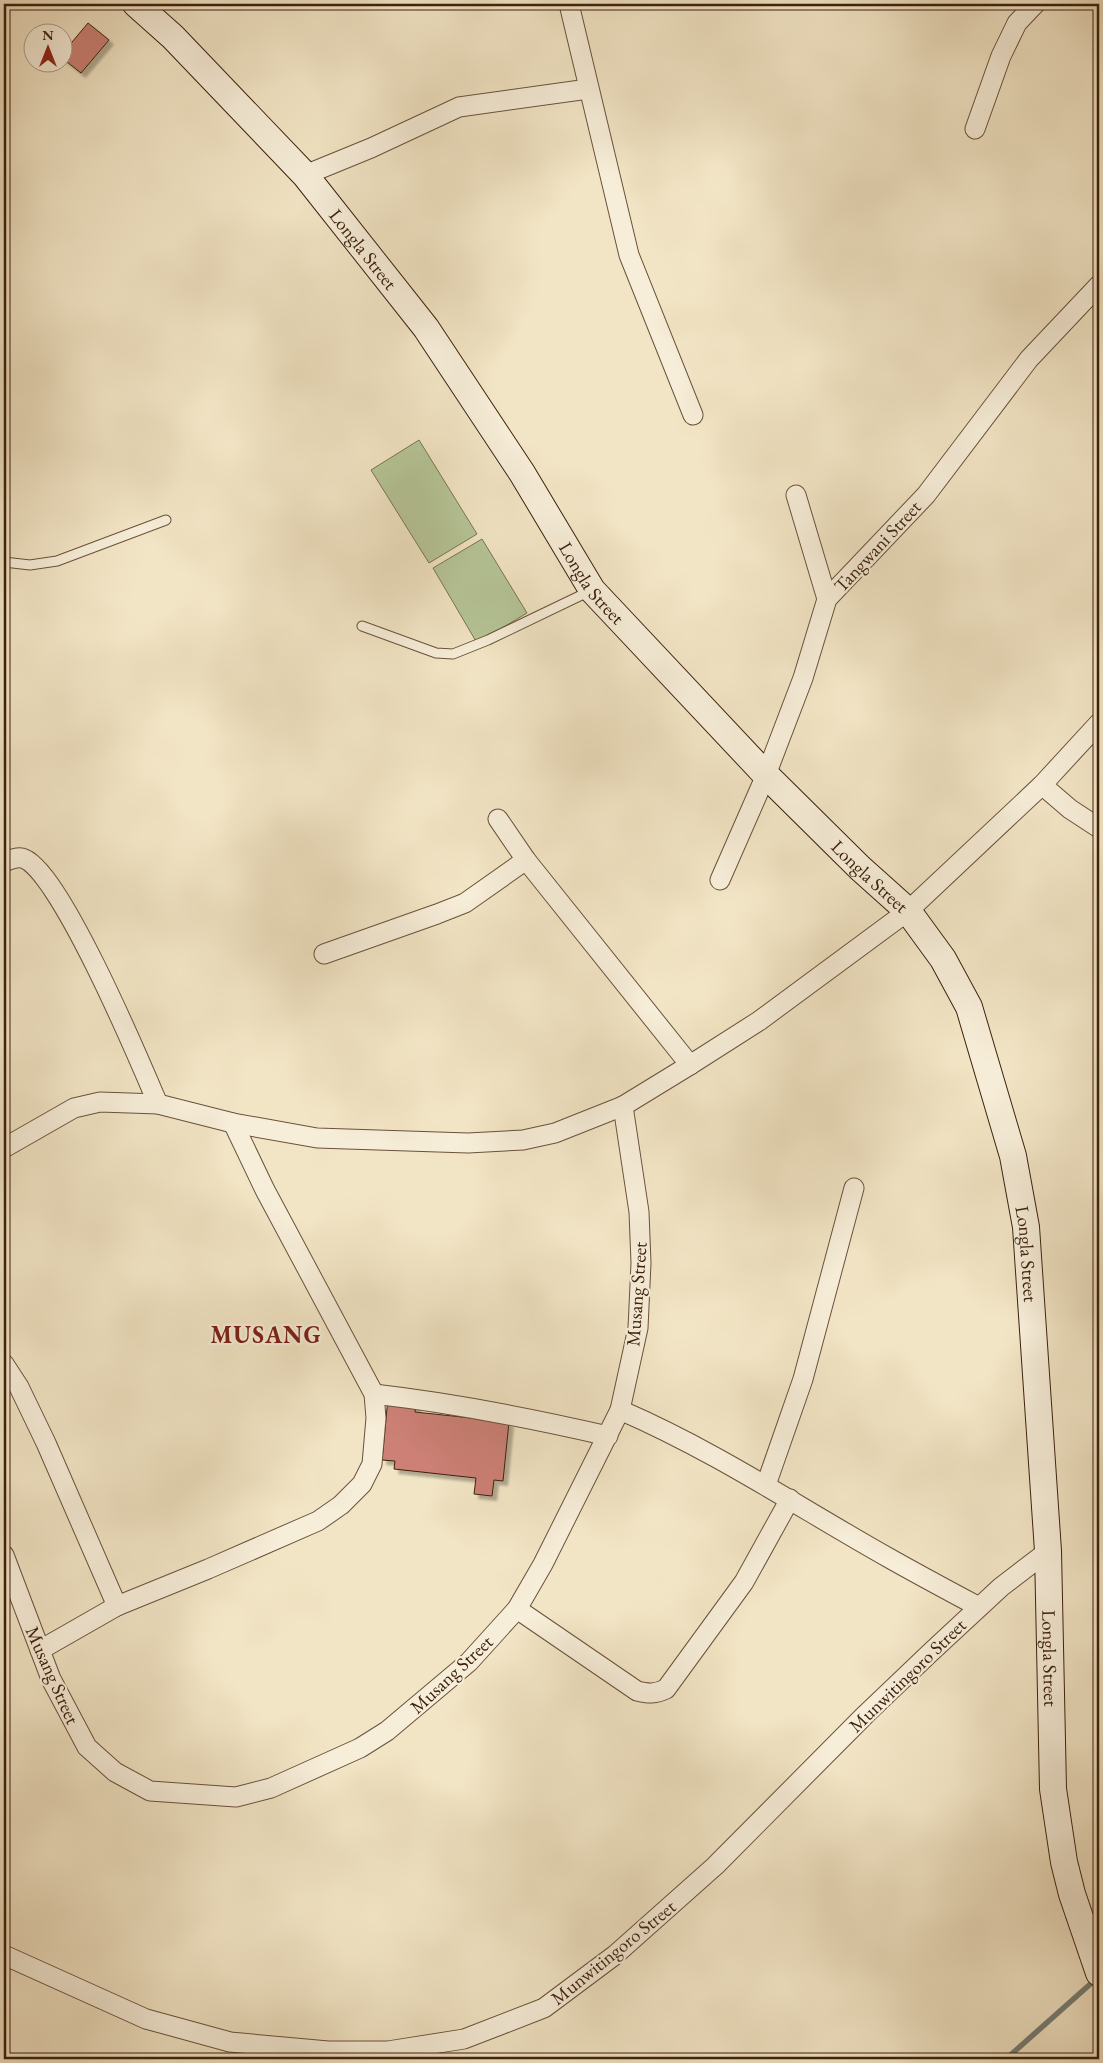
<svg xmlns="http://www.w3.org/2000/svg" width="1103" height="2063" viewBox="0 0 1103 2063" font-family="'EB Garamond',serif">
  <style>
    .green { fill: #b6c698; stroke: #797352 }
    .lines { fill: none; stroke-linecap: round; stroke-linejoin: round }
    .stream { stroke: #767e77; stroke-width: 5.5 }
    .building { fill: #cc8076; stroke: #3c200d; filter: url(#shadow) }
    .lane-casing { stroke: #6a513b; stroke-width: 11 }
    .street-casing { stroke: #6a513b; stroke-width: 21 }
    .secondary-casing { stroke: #3c200d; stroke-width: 28 }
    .lane { stroke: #f7eed9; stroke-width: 9 }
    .street { stroke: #f7eed9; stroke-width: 19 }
    .secondary { stroke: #f7eed9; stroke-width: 26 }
    .labels { text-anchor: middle; stroke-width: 4.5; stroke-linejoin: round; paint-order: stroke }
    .street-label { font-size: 19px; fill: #3c200d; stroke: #f7eed9 }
    .district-label { font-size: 24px; font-weight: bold; letter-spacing: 1px; fill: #7a1f14; stroke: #f7eed9 }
  </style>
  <defs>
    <filter id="shadow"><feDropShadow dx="4.5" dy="4.5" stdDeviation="1" flood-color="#0004"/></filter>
  </defs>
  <rect width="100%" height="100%" fill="#f2e5c5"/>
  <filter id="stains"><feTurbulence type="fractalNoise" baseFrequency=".004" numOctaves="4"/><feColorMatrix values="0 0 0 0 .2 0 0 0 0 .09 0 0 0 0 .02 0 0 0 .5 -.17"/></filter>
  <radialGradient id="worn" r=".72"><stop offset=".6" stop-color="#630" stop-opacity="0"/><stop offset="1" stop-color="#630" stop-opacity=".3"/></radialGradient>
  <g class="green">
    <path d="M419 440 477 534 429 563 371 470Z"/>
    <path d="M482 539 527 613 477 643 433 568Z"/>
  </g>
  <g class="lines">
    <path class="stream" d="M1006 2059 1096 1979"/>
  </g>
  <g class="building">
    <path d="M88 23 109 40 81 73 62 58V54Z"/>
    <path d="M388 1398 417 1401 415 1412 509 1422 503 1481 494 1480 492 1496 474 1494 476 1478 394 1469 395 1461 382 1460Z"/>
  </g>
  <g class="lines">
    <g class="lane-casing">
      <g id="lane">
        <path d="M4 562 30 565 57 561 166 520"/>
        <path d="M362 626 436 653 453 654 488 640 590 591"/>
      </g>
    </g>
    <g class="street-casing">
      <g id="street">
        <path d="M569 4 629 255 693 415"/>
        <path d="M975 129 1001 56 1017 23 1035 4"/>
        <path d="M305 175 371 148 459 107 588 89"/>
        <path d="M796 495 827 599"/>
        <path d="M1042 785 1070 809 1099 828"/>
        <path d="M498 819 526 860 690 1065"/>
        <path d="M4 862C9 860 16 857 22 858 58 866 141 1064 158 1104"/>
        <path d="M720 880 766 775 803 678 827 599 926 495 1029 359 1099 285"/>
        <path d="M324 954 437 914 465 903 526 860"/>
        <path d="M4 1148 74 1108 100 1102 158 1104 233 1123 317 1138 468 1143 523 1140 555 1133 623 1106 690 1065 759 1021 908 911 1042 785 1099 723"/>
        <path d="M4 1364 19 1387 46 1443 117 1606"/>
        <path d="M374 1394C453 1403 530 1418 608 1436"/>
        <path d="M620 1410C715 1451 800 1508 889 1558 919 1575 949 1591 979 1607"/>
        <path d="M766 1485 803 1379 854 1188"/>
        <path d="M4 1555 51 1679 87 1747 115 1772 150 1791 236 1797 271 1788 360 1748 387 1731 469 1662 517 1609 543 1564 620 1410 638 1328 641 1263 639 1212 623 1106"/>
        <path d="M517 1609 637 1691C649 1694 655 1694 666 1689L744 1582 790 1499"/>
        <path d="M40 1650 117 1606 208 1569 318 1521 341 1505 362 1484 372 1464 376 1418 374 1394 265 1190 233 1123"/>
        <path d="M4 1955 146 2019 230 2042 328 2051H388L464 2039 544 2008 615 1955 715 1866 866 1714 931 1652 1001 1587 1048 1551"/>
      </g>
    </g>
    <g class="secondary-casing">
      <g id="secondary">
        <path id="s1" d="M136 4 173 37 305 175 426 328 522 473 592 590 766 775 860 868 908 911 943 959 969 1007 1013 1156 1026 1227 1048 1551 1053 1789 1064 1862 1072 1894 1099 1973"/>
      </g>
    </g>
    <use href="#lane" class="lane"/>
    <use href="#street" class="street"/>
    <use href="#secondary" class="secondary"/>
  </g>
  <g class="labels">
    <g class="street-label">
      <text dy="7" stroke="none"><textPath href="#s1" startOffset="335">Longla Street</textPath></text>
      <text transform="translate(877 546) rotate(-47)" y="7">Tangwani Street</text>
      <text dy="7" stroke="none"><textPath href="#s1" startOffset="740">Longla Street</textPath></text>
      <text dy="7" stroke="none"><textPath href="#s1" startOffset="1145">Longla Street</textPath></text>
      <text dy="7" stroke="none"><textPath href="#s1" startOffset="1565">Longla Street</textPath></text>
      <text transform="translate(636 1294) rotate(-86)" y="7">Musang Street</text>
      <text dy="7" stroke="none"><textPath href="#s1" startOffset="1970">Longla Street</textPath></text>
      <text transform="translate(451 1674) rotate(-43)" y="7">Musang Street</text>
      <text transform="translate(53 1675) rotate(66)" y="7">Musang Street</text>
      <text transform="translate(907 1675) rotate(-44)" y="7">Munwitingoro Street</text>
      <text transform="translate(613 1952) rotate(-39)" y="7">Munwitingoro Street</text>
    </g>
    <g class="district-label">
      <text x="266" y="1343">MUSANG</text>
    </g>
  </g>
  <rect width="1103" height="2063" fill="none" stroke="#f2e5c5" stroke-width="20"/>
  <rect x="5" y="5" width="1093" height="2053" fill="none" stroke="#3c200d" stroke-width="2.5"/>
  <rect x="10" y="10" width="1083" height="2043" fill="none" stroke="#3c200d"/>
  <g transform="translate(48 48)"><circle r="24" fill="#f7eed9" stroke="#ac9c87"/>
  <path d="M0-4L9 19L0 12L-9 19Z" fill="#8f2418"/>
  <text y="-8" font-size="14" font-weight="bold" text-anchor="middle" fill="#3c200d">N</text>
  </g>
  <rect width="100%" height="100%" filter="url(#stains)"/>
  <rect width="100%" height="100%" fill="url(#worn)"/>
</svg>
